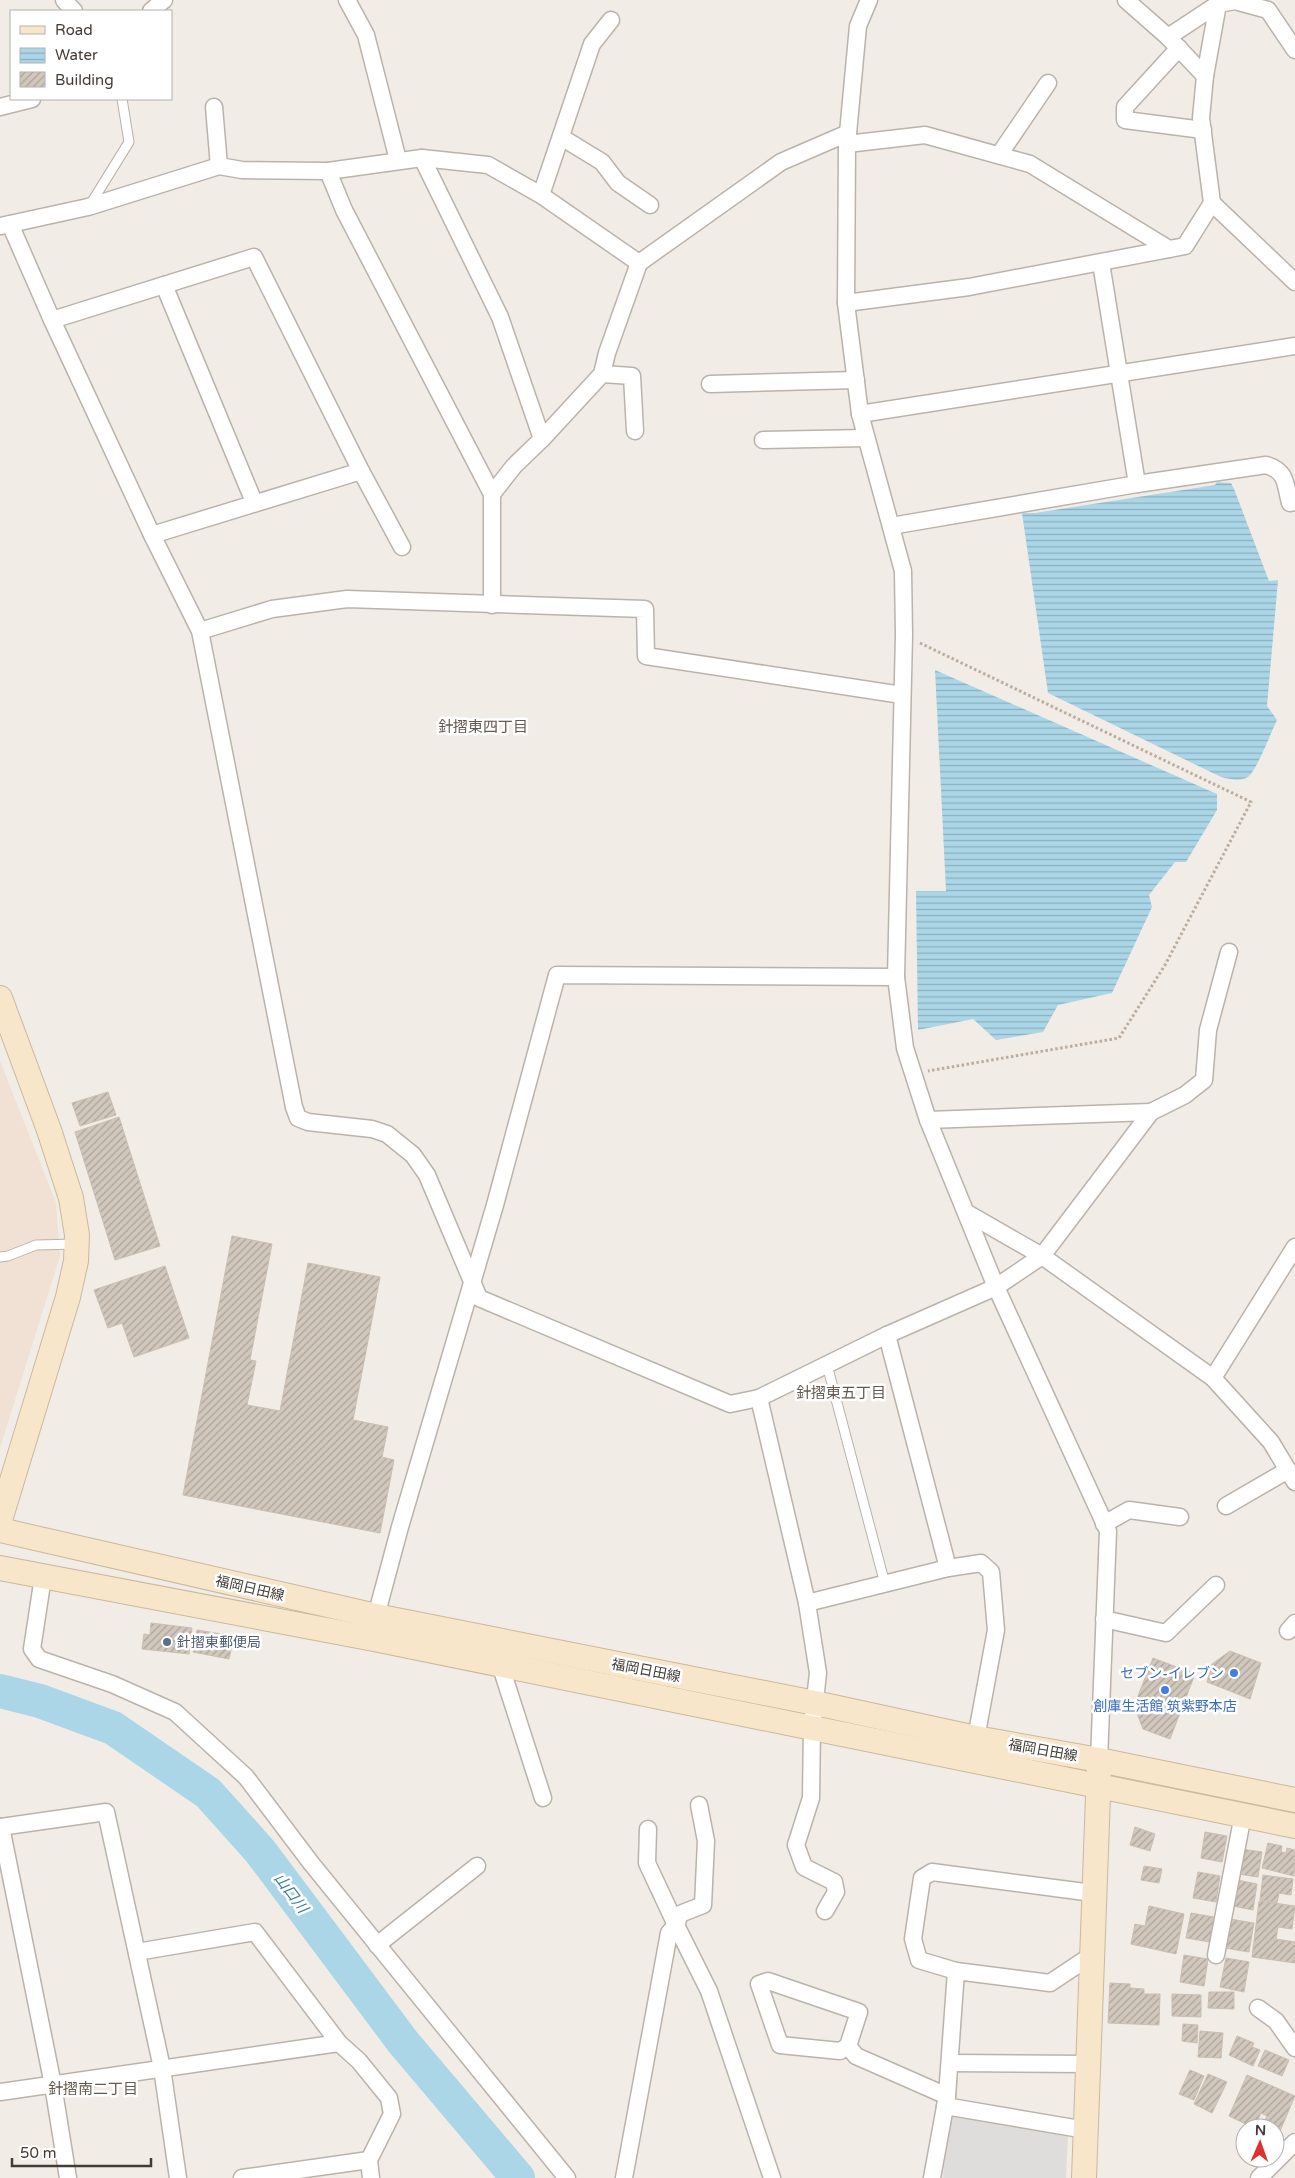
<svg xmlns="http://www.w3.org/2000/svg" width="1295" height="2178" viewBox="0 0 1295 2178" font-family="'Varela Round','Noto Sans JP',sans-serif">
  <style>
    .commercial { fill: #f0e1d4 }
    .parking { fill: #dfdddb }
    .water { fill: url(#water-rules) }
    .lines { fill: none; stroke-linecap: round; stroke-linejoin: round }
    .river { stroke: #aad6e7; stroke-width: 34 }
    .building { fill: url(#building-hatch); stroke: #cbbeb1 }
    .lane-casing { stroke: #bbb3aa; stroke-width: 11 }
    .street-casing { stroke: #bbb3aa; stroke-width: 19 }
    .secondary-casing { stroke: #cbb89b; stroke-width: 26 }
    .path { stroke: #bbad9d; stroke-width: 3; stroke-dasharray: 2.5 2.5; stroke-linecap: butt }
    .lane { stroke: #fff; stroke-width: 9 }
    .street { stroke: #fff; stroke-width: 16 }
    .secondary { stroke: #f7e6ca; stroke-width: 24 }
    .service-dot { fill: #5c6f8a; stroke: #fff; stroke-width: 2 }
    .shop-dot { fill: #3f7fe0; stroke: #fff; stroke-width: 2 }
    .labels { text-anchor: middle; stroke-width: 5; stroke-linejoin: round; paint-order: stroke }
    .street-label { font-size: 14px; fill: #433c36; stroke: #fff }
    .service-label { font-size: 14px; fill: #4e5e75; stroke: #fff; text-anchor: start }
    .shop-label { font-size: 14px; fill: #366cbe; stroke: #fff; text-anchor: end }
    .neighbourhood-label { font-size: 15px; fill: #64594f; stroke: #fff }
    .water-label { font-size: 15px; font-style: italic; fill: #3b7e9a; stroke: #fff }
  </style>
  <defs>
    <pattern id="water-rules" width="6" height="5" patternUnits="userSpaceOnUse" patternTransform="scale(1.25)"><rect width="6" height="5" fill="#aad6e7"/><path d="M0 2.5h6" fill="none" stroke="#8cafbc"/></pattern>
    <pattern id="building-hatch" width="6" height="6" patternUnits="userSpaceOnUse" patternTransform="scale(1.25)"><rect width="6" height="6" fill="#d1c7bd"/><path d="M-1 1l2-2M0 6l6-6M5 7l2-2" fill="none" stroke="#aba39a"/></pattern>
  </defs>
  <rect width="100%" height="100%" fill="#f1ece6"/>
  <path class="commercial" d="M0 1061 56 1203 60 1256 0 1448Z"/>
  <path class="parking" d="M949 2113 1068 2135 1066 2178H943Z"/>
  <g class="water">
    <path d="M1217 482 1231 483 1234 489 1269 581 1278 580 1267 706 1277 720C1271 732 1257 770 1248 777 1240 782 1229 779 1221 777L1048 693 1022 513H1035L1215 485Z"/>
    <path d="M935 670 1217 794V810L1186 862H1175L1149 895 1152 907 1112 993 1058 1005 1043 1032 996 1040 973 1019 918 1030 916 891H946Z"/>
  </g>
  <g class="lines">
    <path class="river" d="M0 1691 40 1701 113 1728 208 1793 260 1851 403 2042 518 2178"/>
  </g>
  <g class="building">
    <path d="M108 1092 116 1115 80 1126 72 1103Z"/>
    <path d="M119 1117 160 1246 115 1260 75 1132Z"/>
    <path d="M232 1236 272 1244 250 1360 256 1361 247 1405 280 1411 308 1263 380 1277 353 1420 388 1427 382 1457 394 1460 380 1533 183 1495Z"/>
    <path d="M165 1266 189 1338 134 1357 122 1323 108 1328 94 1290Z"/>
    <path d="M151 1623 192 1628 189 1654 142 1649 144 1634 150 1635Z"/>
    <path d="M197 1630 234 1636 229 1659 193 1652Z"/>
    <path d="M1230 1651 1261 1663 1250 1699 1207 1682 1212 1664Z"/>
    <path d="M1153 1658 1195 1674 1170 1739 1143 1729 1134 1706Z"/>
    <path d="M1135 1827 1155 1834 1150 1851 1130 1845Z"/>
    <path d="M1205 1832 1227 1836 1222 1862 1201 1858Z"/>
    <path d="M1268 1843 1282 1846 1281 1852 1286 1853 1287 1848 1295 1850 1294 1876 1262 1868Z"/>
    <path d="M1241 1849 1262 1852 1258 1877 1238 1874Z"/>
    <path d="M1144 1866 1162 1869 1159 1883 1141 1880Z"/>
    <path d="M1198 1872 1220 1876 1216 1902 1193 1898Z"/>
    <path d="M1263 1875 1293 1879 1291 1895 1279 1893 1277 1903 1260 1900Z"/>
    <path d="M1237 1880 1257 1884 1253 1910 1233 1906Z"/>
    <path d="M1259 1901 1295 1906 1292 1929 1278 1927 1276 1939 1295 1942V1963L1252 1957Z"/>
    <path d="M1149 1906 1184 1914 1176 1954 1131 1944 1135 1924 1145 1926Z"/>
    <path d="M1191 1913 1214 1917 1210 1942 1186 1938Z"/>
    <path d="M1230 1919 1254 1923 1249 1952 1225 1948Z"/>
    <path d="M1184 1955 1208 1959 1204 1986 1180 1982Z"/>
    <path d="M1226 1958 1249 1962 1244 1992 1220 1987Z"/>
    <path d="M1110 1983 1130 1984V1988L1144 1989V1994H1160L1159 2025 1108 2023Z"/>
    <path d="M1209 1992H1234V2009L1208 2008Z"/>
    <path d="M1172 1994 1201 1995V2017L1172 2016Z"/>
    <path d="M1183 2024 1198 2025 1197 2043 1182 2041Z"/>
    <path d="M1200 2031 1223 2033 1221 2058 1198 2057Z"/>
    <path d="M1237 2036 1254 2043 1252 2047 1260 2050 1253 2066 1229 2055Z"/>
    <path d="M1265 2050 1289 2060 1282 2076 1258 2066Z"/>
    <path d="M1190 2070 1204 2076 1194 2100 1179 2094Z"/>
    <path d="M1208 2074 1227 2082 1212 2113 1194 2104Z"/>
    <path d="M1247 2075 1295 2096 1280 2131 1263 2124 1267 2116 1261 2113 1254 2128 1229 2116Z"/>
  </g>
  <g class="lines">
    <g class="lane-casing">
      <g id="lane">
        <path d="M90 205 129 142 122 99"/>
        <path d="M0 1257 8 1256 36 1245 76 1244"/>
        <path d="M827 1365 885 1584"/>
      </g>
    </g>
    <g class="street-casing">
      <g id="street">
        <path d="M64 0 74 11"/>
        <path d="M347 0 366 35 398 160"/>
        <path d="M869 0 858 26 847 144 846 303 860 414 903 571 904 635 896 977 905 1048 928 1120 996 1287 1108 1531 1099 1760"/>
        <path d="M1126 0 1168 37 1205 76"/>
        <path d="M151 11 164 0"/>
        <path d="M1168 37 1218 4 1235 1 1268 10 1295 50"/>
        <path d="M1179 48 1125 107V120L1203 130"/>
        <path d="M0 107 32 99"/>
        <path d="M214 107 219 166"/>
        <path d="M561 137 602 162 618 183 650 205"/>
        <path d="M847 144 925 135 1030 164 1169 249"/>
        <path d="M999 155 1048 83"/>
        <path d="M422 158 500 317 542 439"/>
        <path d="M328 171 344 210 492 494V605"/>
        <path d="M541 195 592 44 611 20"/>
        <path d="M1212 203 1295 282"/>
        <path d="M10 224 52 320 152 535 200 631 294 1107 298 1118 308 1122 372 1129 387 1134 413 1155 427 1175 479 1298 730 1404 759 1398 887 1335 996 1287 1042 1256 1151 1112 1185 1095 1204 1080 1208 1030 1229 952"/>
        <path d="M1 226 88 207 219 166 242 170 328 171 422 158 488 165 541 195 639 263"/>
        <path d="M1101 263 1137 484"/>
        <path d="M164 285 254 502"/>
        <path d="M846 303 969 287 1185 246 1212 203 1201 118 1205 76 1218 4 1217 0"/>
        <path d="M52 320 254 257 361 471 152 535"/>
        <path d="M602 374 632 376 635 431"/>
        <path d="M710 384 856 380"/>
        <path d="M860 414 1295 346"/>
        <path d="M763 440 866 438"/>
        <path d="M361 471 402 547"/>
        <path d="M492 494 514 466 542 439 602 374 607 353 639 263 781 162 848 133"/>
        <path d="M891 526 1137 484 1266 465C1287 471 1285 484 1290 503L1295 502"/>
        <path d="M200 631 272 609 347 599 645 609 646 656 902 695"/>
        <path d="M928 1120 1151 1112"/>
        <path d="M967 1213 1042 1256 1213 1378 1271 1442 1295 1482"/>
        <path d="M887 1335 948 1568"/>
        <path d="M1213 1378 1295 1247"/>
        <path d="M759 1398 807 1603 818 1673 812 1727 811 1798 796 1845 804 1867 834 1882 836 1892 825 1911"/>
        <path d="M1226 1506 1288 1470"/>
        <path d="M1104 1524 1129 1510 1180 1517"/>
        <path d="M43 1577 32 1649 39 1659 112 1684 175 1712 246 1777 311 1863 567 2178"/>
        <path d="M807 1603 948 1568 981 1563 991 1572 996 1630 976 1738"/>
        <path d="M1104 1619 1166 1633 1216 1585"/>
        <path d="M375 1626 376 1616 400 1527 495 1205 557 975 896 977"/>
        <path d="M1288 1631 1295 1623"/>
        <path d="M501 1656 500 1664 543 1798"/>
        <path d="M0 1827 106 1812 162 2068 178 2178"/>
        <path d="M1 1827 53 2085 68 2178"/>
        <path d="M648 1829 647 1863 676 1925"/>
        <path d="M676 1925 680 1914 703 1905 706 1841 699 1805"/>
        <path d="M377 1945 477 1866"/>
        <path d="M137 1952 255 1932 339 2043 359 2061 389 2098 392 2114 369 2160 371 2178"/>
        <path d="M1216 1955 1243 1815"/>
        <path d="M956 1971 919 1960 913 1939 922 1878 932 1872 1093 1893"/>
        <path d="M768 1981 859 2012 848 2046 840 2051 780 2045 759 1984Z"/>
        <path d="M1258 2008 1276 2021 1295 2048"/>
        <path d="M848 2046 856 2056 947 2096"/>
        <path d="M950 2063 1088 2064"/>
        <path d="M0 2092 339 2043"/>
        <path d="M945 2106 1086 2130"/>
        <path d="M242 2178 369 2160"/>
        <path d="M624 2178 669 1933 676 1925 709 1991 772 2178"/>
        <path d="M932 2178 947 2096 956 1971 1050 1983 1092 1955"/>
        <path d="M1259 2178 1295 2142"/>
      </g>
    </g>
    <g class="secondary-casing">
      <g id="secondary">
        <path d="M0 998 49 1130 71 1198 77 1235 76 1261 68 1297 0 1520"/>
        <path d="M0 1530 376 1616 815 1703 976 1738 1099 1760 1295 1800"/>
        <path d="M0 1568 374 1639 1295 1826"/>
        <path d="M1084 2178 1099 1769"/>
      </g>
    </g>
    <path class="path" d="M920 643 1251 802 1165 965 1119 1038 928 1071"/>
    <use href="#lane" class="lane"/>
    <use href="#street" class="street"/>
    <use href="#secondary" class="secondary"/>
  </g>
  <circle class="service-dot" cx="167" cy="1642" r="5"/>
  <g class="shop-dot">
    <circle cx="1234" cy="1673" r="5"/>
    <circle cx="1165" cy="1690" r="5"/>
  </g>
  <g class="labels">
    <g class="street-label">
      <text transform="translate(250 1588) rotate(13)" y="5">福岡日田線</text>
      <text transform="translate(646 1670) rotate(11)" y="5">福岡日田線</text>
      <text transform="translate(1043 1750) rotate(10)" y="5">福岡日田線</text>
    </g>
    <g class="service-label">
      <text x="177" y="1647">針摺東郵便局</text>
    </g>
    <g class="shop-label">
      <text x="1224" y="1678">セブン-イレブン</text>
      <text x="1165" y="1711" text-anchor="middle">創庫生活館 筑紫野本店</text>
    </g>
    <g class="neighbourhood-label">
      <text x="483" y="732">針摺東四丁目</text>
      <text x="841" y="1398">針摺東五丁目</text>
      <text x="93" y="2094">針摺南二丁目</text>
    </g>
    <g class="water-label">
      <text transform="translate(291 1893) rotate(53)" y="5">山口川</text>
    </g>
  </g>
  <rect x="10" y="10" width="162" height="90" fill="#ffffff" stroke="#b4b1af"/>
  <rect x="20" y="26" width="25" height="8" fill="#f7e6ca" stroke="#b4b1af"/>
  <text x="55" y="35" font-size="15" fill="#433c36">Road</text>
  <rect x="20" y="48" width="25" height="15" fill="url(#water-rules)" stroke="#b4b1af"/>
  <text x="55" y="60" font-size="15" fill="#433c36">Water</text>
  <rect x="20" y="72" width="25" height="15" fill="url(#building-hatch)" stroke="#b4b1af"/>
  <text x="55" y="85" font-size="15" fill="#433c36">Building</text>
  <g transform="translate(1260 2143) rotate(2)"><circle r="24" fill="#ffffff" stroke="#b4b1af"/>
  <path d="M0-4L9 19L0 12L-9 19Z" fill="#df322f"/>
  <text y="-8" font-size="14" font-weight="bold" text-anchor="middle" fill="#433c36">N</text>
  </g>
  <path d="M12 2158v8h139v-8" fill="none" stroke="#433c36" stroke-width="2.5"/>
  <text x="20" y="2158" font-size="15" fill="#433c36" stroke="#ffffff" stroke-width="4" paint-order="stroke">50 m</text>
</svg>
